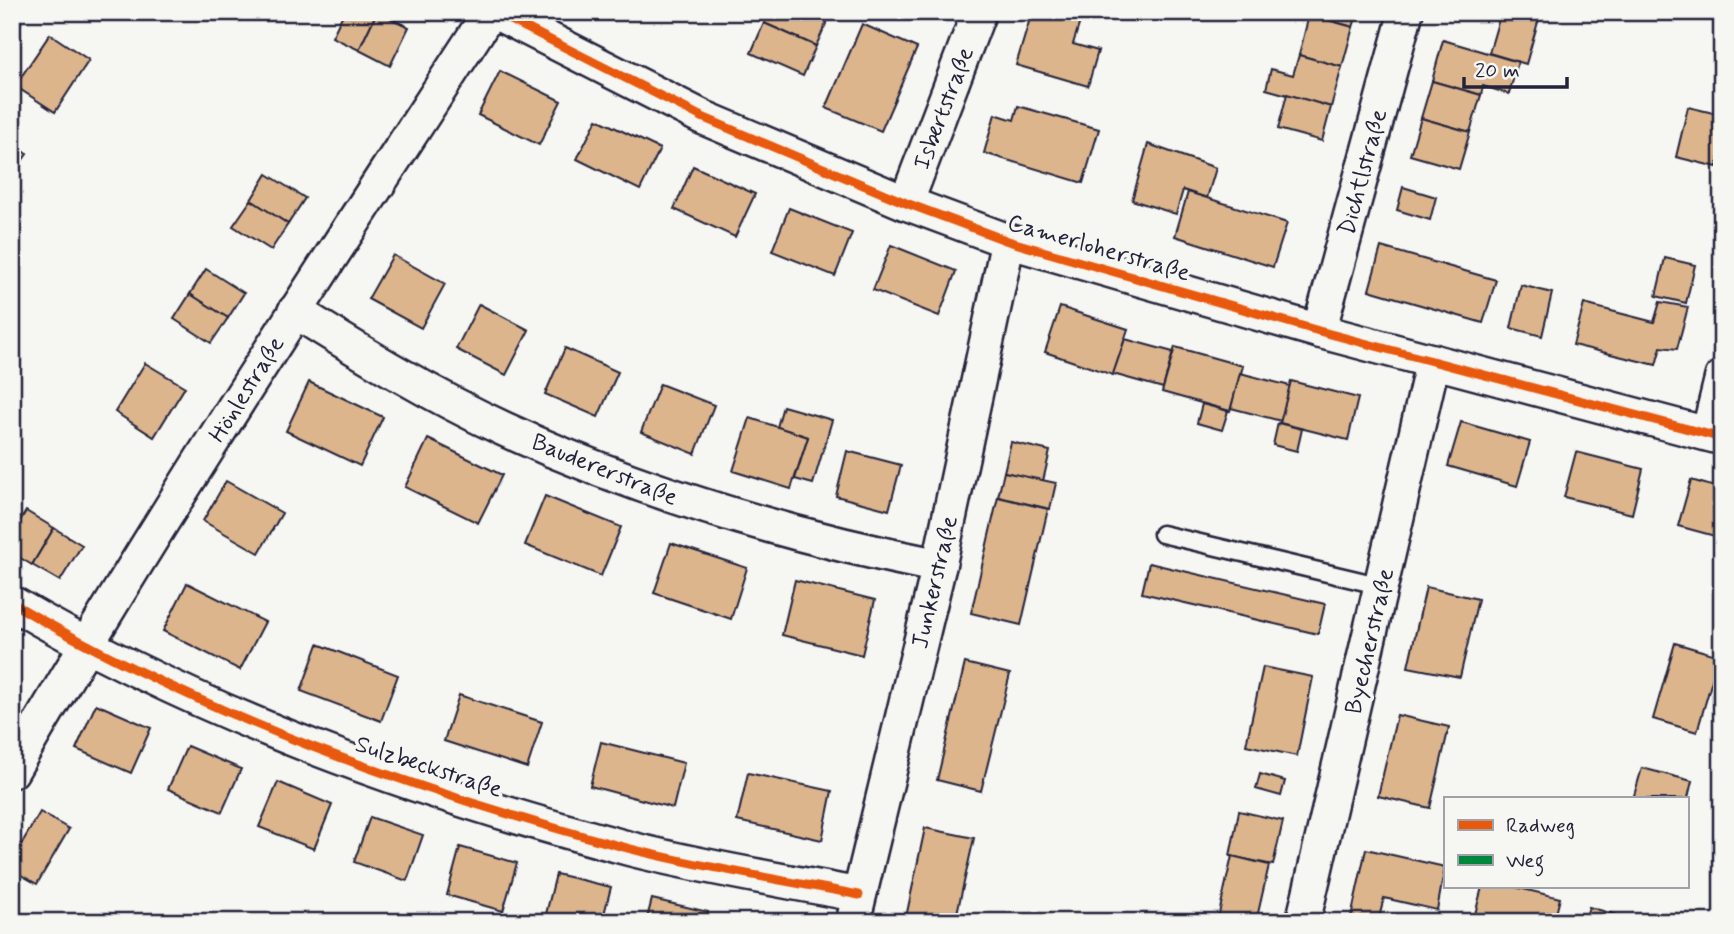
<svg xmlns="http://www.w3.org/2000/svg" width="1734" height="934" viewBox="0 0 1734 934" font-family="Mynerve,sans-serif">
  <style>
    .building { fill: #dcb58d; stroke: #22223b; stroke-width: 2 }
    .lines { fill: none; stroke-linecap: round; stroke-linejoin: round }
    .service-casing { stroke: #22223b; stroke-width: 21 }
    .minor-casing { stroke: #22223b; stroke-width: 38 }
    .service { stroke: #f6f6f2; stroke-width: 16 }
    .minor { stroke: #f6f6f2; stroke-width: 33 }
    .quiet { stroke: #00873e; stroke-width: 7; stroke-dasharray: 14 7; stroke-linecap: butt }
    .cycleway-casing { stroke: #f6f6f2; stroke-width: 13 }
    .cycleway { stroke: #e8590c; stroke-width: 9 }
    .labels { text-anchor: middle; stroke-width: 7; stroke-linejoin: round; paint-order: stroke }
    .street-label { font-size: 24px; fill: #22223b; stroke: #f6f6f2 }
  </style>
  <rect width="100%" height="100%" fill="#f6f6f2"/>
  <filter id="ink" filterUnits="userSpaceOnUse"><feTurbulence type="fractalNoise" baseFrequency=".0143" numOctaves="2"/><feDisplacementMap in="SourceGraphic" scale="14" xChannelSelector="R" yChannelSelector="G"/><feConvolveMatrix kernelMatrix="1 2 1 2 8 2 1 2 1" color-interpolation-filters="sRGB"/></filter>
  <g filter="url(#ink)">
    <g class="building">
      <path d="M344 12H377L359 50 332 37Z"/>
      <path d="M377 12 409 27 390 66 359 50Z"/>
      <path d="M769 12H823L830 15 816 46 764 23Z"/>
      <path d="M1032 12H1083L1073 44 1098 51 1088 86 1016 65Z"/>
      <path d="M1300 12H1358L1353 27Z"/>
      <path d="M1501 12 1540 15 1526 64 1489 53Z"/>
      <path d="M1309 15 1353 27 1342 67 1299 55Z"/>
      <path d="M764 23 816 46 803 76 751 53Z"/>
      <path d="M862 24 917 48 881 131 826 108Z"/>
      <path d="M50 34 89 60 55 112 15 86Z"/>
      <path d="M1443 40 1518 62 1509 94 1483 86 1481 95 1432 81Z"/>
      <path d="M1299 55 1342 67 1331 107 1266 89 1271 69 1293 75Z"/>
      <path d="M500 71 561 101 539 145 478 115Z"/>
      <path d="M1432 81 1481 95 1470 132 1421 118Z"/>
      <path d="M1287 94 1331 107 1322 141 1278 129Z"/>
      <path d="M1018 106 1099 129 1083 183 984 153 995 114 1014 120Z"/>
      <path d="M1688 107 1722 115V148L1717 167 1676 157Z"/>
      <path d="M1421 118 1470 132 1459 169 1410 155Z"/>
      <path d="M597 119 660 149 640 190 577 159Z"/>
      <path d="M12 144 27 154 12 175Z"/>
      <path d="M1148 144 1216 168 1207 198 1183 190 1176 214 1132 200Z"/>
      <path d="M693 166 755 194 735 237 674 209Z"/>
      <path d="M267 174 305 198 288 224 251 200Z"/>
      <path d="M1403 187 1436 197 1430 220 1397 210Z"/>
      <path d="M1188 192 1287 223 1273 267 1175 236Z"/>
      <path d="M251 200 288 224 271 250 233 226Z"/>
      <path d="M789 208 852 233 835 276 772 251Z"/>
      <path d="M891 245 956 271 939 316 873 290Z"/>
      <path d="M1381 247 1496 280 1483 323 1369 290Z"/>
      <path d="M393 255 445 284 421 328 368 299Z"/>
      <path d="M1665 258 1695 265 1686 303 1656 296Z"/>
      <path d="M206 269 244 293 228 318 190 294Z"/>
      <path d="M1521 285 1552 293 1542 336 1511 328Z"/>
      <path d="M190 294 228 318 211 343 174 319Z"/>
      <path d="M1660 302 1688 307 1677 349 1661 347 1656 365 1573 345 1584 304 1654 322Z"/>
      <path d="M479 304 529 330 506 375 456 349Z"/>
      <path d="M1060 307 1128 329 1113 375 1045 352Z"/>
      <path d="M1125 339 1173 352 1163 388 1113 374Z"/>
      <path d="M1175 347 1243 366 1230 411 1162 392Z"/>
      <path d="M565 348 618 372 598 417 545 394Z"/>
      <path d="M145 363 185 387 154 437 115 412Z"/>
      <path d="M1240 373 1290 386 1281 421 1231 408Z"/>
      <path d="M1291 381 1358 398 1348 440 1280 423Z"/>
      <path d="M309 382 383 417 360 466 286 431Z"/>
      <path d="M660 384 714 405 695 454 641 432Z"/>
      <path d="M1202 404 1228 411 1222 430 1197 423Z"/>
      <path d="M783 406 832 420 813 484 795 479 808 437 777 427Z"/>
      <path d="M750 418 808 437 791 489 733 471Z"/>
      <path d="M1461 422 1530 442 1517 486 1448 466Z"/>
      <path d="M1278 423 1302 429 1297 451 1273 445Z"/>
      <path d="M428 439 502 475 478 523 405 487Z"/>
      <path d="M1011 442 1050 451 1043 481 1004 472Z"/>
      <path d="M847 451 901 465 889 510 836 496Z"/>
      <path d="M1576 452 1643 469 1632 514 1564 497Z"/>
      <path d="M1004 472 1056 483 1050 509 998 497Z"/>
      <path d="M1691 480 1722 489V538L1678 526Z"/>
      <path d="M226 481 282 513 259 553 203 521Z"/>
      <path d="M545 496 621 527 601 576 525 545Z"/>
      <path d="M998 497 1048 509 1021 625 971 613Z"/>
      <path d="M26 511 54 528 32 565 12 553V534Z"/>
      <path d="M54 528 82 545 60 581 32 565Z"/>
      <path d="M671 543 747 568 731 619 654 593Z"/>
      <path d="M1149 563 1325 604 1318 634 1142 593Z"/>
      <path d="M795 580 875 600 862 655 782 635Z"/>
      <path d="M187 583 265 622 240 670 163 631Z"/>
      <path d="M1426 587 1478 599 1460 677 1408 667Z"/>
      <path d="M1675 643 1719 656 1697 732 1653 719Z"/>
      <path d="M318 644 398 675 381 721 301 691Z"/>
      <path d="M965 663 1010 674 981 791 937 780Z"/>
      <path d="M1263 667 1313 677 1297 756 1246 745Z"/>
      <path d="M459 695 542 722 527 768 444 741Z"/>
      <path d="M96 704 151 728 131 773 76 749Z"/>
      <path d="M1397 715 1449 727 1430 808 1378 796Z"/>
      <path d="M601 742 684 763 673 808 590 786Z"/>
      <path d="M187 746 241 769 222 812 168 789Z"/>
      <path d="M1642 768 1692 781 1687 802V799H1633Z"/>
      <path d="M748 773 832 791 822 840 737 821Z"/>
      <path d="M1260 774 1285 781 1281 796 1256 789Z"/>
      <path d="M278 782 332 805 314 849 259 827Z"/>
      <path d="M1239 811 1283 821 1273 865 1230 856Z"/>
      <path d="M40 812 69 829 37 884 12 870V860Z"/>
      <path d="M370 817 423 835 407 881 354 862Z"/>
      <path d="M925 828 974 838 955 922H905Z"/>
      <path d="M460 847 517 863 503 911 447 895Z"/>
      <path d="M1366 849 1445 867 1437 910 1384 898 1378 922 1351 917Z"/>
      <path d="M1232 856 1269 865 1256 922 1218 918Z"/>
      <path d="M556 874 611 887 602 922H544Z"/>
      <path d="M1482 887H1515L1560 898 1554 922H1473Z"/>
      <path d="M652 899 708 912 706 922H646Z"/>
      <path d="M1589 907 1641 922H1584Z"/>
    </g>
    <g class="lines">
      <g class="service-casing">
        <path id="service" d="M1162 534 1382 586"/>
      </g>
      <g class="minor-casing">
        <g id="minor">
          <path d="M495 12 702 117 906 203 1008 241 1319 331 1722 438"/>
          <path d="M906 203 979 12"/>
          <path d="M295 311C363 354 431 395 504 429 643 493 789 536 939 566"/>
          <path d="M1319 331 1406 12"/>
          <path d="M1708 434 1722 377"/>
          <path d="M12 603C204 716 416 792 631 849 705 868 783 880 859 895"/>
          <path d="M12 771C162 512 327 263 490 12"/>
          <path d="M853 922 939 566 1008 241"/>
          <path d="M1303 922 1433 361"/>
        </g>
      </g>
      <use href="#service" class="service"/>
      <use href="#minor" class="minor"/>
      <path class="quiet" d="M12 32 25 12"/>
      <g class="cycleway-casing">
        <g id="cycleway">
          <path d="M495 12 702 117 906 203 1008 241 1319 331 1722 438"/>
          <path d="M12 603C204 716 416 792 631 849 705 868 783 880 859 895"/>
        </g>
      </g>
      <use href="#cycleway" class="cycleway"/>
    </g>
  </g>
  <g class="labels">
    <g class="street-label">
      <text transform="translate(943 108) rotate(-69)" y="8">Isbertstraße</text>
      <text transform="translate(1362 172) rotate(-75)" y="8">Dichtlstraße</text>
      <text transform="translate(1099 247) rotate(16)" y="8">Camerloherstraße</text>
      <text transform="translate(246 389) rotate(-58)" y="8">Hönlestraße</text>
      <text transform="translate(605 469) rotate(22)" y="8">Baudererstraße</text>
      <text transform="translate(934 582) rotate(-77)" y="8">Junkerstraße</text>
      <text transform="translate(1369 641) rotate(-77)" y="8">Byecherstraße</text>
      <text transform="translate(429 766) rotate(18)" y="8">Sulzbeckstraße</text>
    </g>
  </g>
  <rect width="1734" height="934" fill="none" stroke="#f6f6f2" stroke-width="42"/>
  <rect x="21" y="21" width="1692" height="892" fill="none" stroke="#22223b" stroke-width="2.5" filter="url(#ink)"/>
  <rect x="1444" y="797" width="245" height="91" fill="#f6f6f2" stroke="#a1a1a9" stroke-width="2"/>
  <rect x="1458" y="820" width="35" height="10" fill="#e8590c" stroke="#a1a1a9" stroke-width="2"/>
  <text x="1506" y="832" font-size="21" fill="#22223b">Radweg</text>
  <rect x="1458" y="855" width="35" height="10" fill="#00873e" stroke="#a1a1a9" stroke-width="2"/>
  <text x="1506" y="867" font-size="21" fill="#22223b">Weg</text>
  <path d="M1464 77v10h103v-10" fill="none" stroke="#22223b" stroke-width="3.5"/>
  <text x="1475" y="77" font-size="21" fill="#22223b" stroke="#f6f6f2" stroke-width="5" paint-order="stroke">20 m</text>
</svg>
